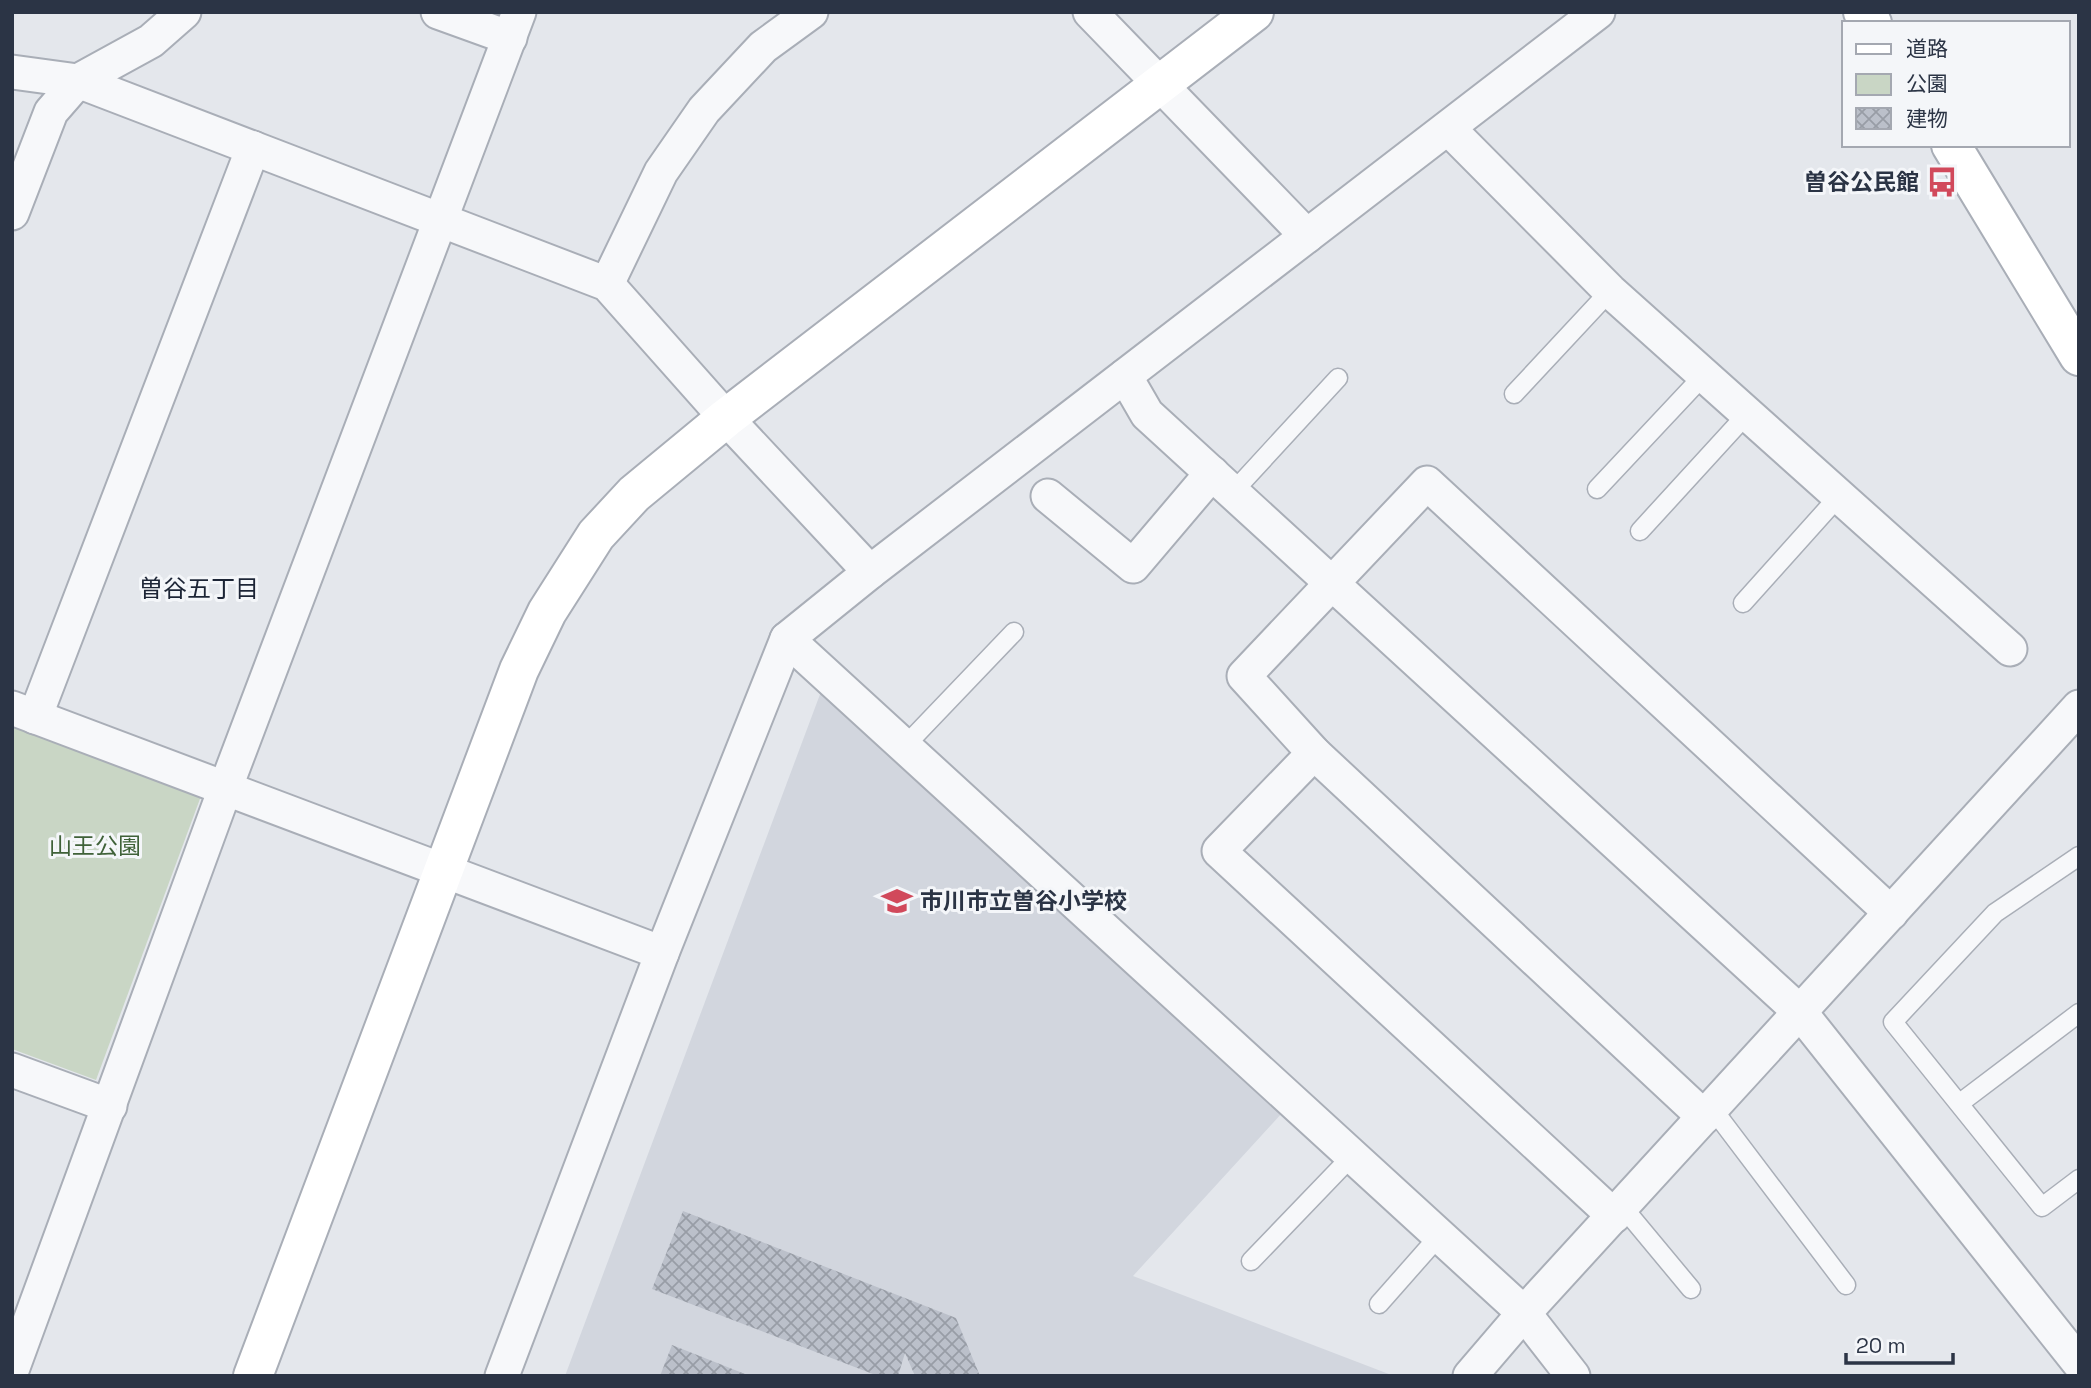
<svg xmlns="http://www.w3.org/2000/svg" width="2091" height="1388" viewBox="0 0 2091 1388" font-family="'Space Grotesk','Noto Sans JP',sans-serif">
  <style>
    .built { fill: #d2d6de }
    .green { fill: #c9d6c5 }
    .building { fill: url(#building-cross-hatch) }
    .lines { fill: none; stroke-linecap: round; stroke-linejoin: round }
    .lane-casing { stroke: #a9aeb7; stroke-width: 21 }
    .street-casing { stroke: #a9aeb7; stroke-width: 37 }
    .secondary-casing { stroke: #a9aeb7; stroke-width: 42 }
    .lane { stroke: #f7f8fa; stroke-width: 18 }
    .street { stroke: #f7f8fa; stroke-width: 33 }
    .secondary { stroke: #fff; stroke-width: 38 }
    .labels { text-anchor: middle; stroke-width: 6; stroke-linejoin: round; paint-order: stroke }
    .poi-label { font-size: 23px; font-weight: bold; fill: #2b3445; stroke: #f4f6f9; text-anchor: end }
    .park-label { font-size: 23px; fill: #3f6138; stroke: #f4f6f9 }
    .neighbourhood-label { font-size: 24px; fill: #1d2536; stroke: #f4f6f9 }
  </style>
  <defs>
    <pattern id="building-cross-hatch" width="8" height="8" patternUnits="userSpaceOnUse" patternTransform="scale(1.75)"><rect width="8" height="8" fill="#bbc0ca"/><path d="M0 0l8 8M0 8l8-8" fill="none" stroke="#989da6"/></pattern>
  </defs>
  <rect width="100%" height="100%" fill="#e4e7ec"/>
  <path class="built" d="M822 689 1282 1113 1133 1276 1394 1376H565Z"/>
  <path class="green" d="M12 726 201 796 96 1080 12 1049Z"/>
  <g class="building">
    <path d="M683 1211 956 1318 980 1376H915L905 1353 898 1376H878L652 1289Z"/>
    <path d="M672 1345 750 1376H660Z"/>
  </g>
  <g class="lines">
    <g class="lane-casing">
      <g id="lane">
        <path d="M1514 394 1610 291"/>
        <path d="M1597 489 1704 375"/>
        <path d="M1233 492 1338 378"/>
        <path d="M1640 531 1747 414"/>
        <path d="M1743 603 1839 496"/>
        <path d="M903 748 1014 632"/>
        <path d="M2079 856 1995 913 1893 1022 2042 1207 2079 1179"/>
        <path d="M1960 1103 2079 1013"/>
        <path d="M1712 1108 1846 1285"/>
        <path d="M1622 1206 1691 1289"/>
        <path d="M1251 1261 1352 1156"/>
        <path d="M1379 1304 1439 1236"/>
      </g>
    </g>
    <g class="street-casing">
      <g id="street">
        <path d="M438 12 510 38"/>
        <path d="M1090 12 1307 236"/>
        <path d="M12 72 78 81 607 284 726 418 870 572"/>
        <path d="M1448 128 1610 291 2010 649"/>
        <path d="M12 213 51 112 78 81 151 41 184 12"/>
        <path d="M607 284 661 172 704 110 763 47 811 12"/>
        <path d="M1125 376 1147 414 1800 1012 2079 1363"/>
        <path d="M1048 496 1133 566 1212 473"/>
        <path d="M787 639 1524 1313 1573 1376"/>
        <path d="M12 708 662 953"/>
        <path d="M35 717 253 148"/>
        <path d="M1314 753 1219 851 1614 1216"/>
        <path d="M12 1070 110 1106"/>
        <path d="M1704 1117 1314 753 1244 676 1427 483 1891 913"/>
        <path d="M12 1370 225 789 519 12"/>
        <path d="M502 1376 662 953 787 639 870 572 1598 12"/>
        <path d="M1470 1376 1524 1313 2079 707"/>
      </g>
    </g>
    <g class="secondary-casing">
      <g id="secondary">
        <path d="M1863 12 1872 23"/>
        <path d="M1951 145 2079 356"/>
        <path d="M253 1376 519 670 547 612 596 535 634 494 726 418 1254 12"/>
      </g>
    </g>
    <use href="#lane" class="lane"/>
    <use href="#street" class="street"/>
    <use href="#secondary" class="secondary"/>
  </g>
  <defs>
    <g id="bus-bare" transform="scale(2.415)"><path d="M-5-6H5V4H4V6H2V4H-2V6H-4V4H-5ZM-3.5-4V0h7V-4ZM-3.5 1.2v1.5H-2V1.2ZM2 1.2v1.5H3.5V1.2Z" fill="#d1495b" stroke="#f4f6f9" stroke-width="2.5" paint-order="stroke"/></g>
    <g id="school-bare" transform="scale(2.415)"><path d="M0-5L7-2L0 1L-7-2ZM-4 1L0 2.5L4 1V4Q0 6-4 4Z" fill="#d1495b" stroke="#f4f6f9" stroke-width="2.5" paint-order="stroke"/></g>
  </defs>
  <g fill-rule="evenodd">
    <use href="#bus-bare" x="1942" y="182"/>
    <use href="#school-bare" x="897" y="901"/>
  </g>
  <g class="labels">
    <g class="poi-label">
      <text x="1919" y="190">曽谷公民館</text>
      <text x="920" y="909" text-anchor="start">市川市立曽谷小学校</text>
    </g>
    <g class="park-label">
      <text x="95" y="854">山王公園</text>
    </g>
    <g class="neighbourhood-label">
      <text x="199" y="597">曽谷五丁目</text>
    </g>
  </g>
  <rect width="2091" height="1388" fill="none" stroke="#2b3445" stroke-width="28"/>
  <rect x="1842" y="21" width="228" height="126" fill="#f4f6f9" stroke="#a4a8b1" stroke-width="2"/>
  <rect x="1856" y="44" width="35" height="10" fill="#ffffff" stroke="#a4a8b1" stroke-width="2"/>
  <text x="1906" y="56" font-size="21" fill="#2b3445">道路</text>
  <rect x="1856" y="74" width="35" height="21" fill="#c9d6c5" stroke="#a4a8b1" stroke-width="2"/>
  <text x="1906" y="91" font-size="21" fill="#2b3445">公園</text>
  <rect x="1856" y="108" width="35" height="21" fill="url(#building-cross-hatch)" stroke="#a4a8b1" stroke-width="2"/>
  <text x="1906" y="126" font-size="21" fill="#2b3445">建物</text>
  <path d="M1846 1353v10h107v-10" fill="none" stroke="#2b3445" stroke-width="3.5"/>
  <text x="1856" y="1353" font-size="21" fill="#2b3445" stroke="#f4f6f9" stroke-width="5" paint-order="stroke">20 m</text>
</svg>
